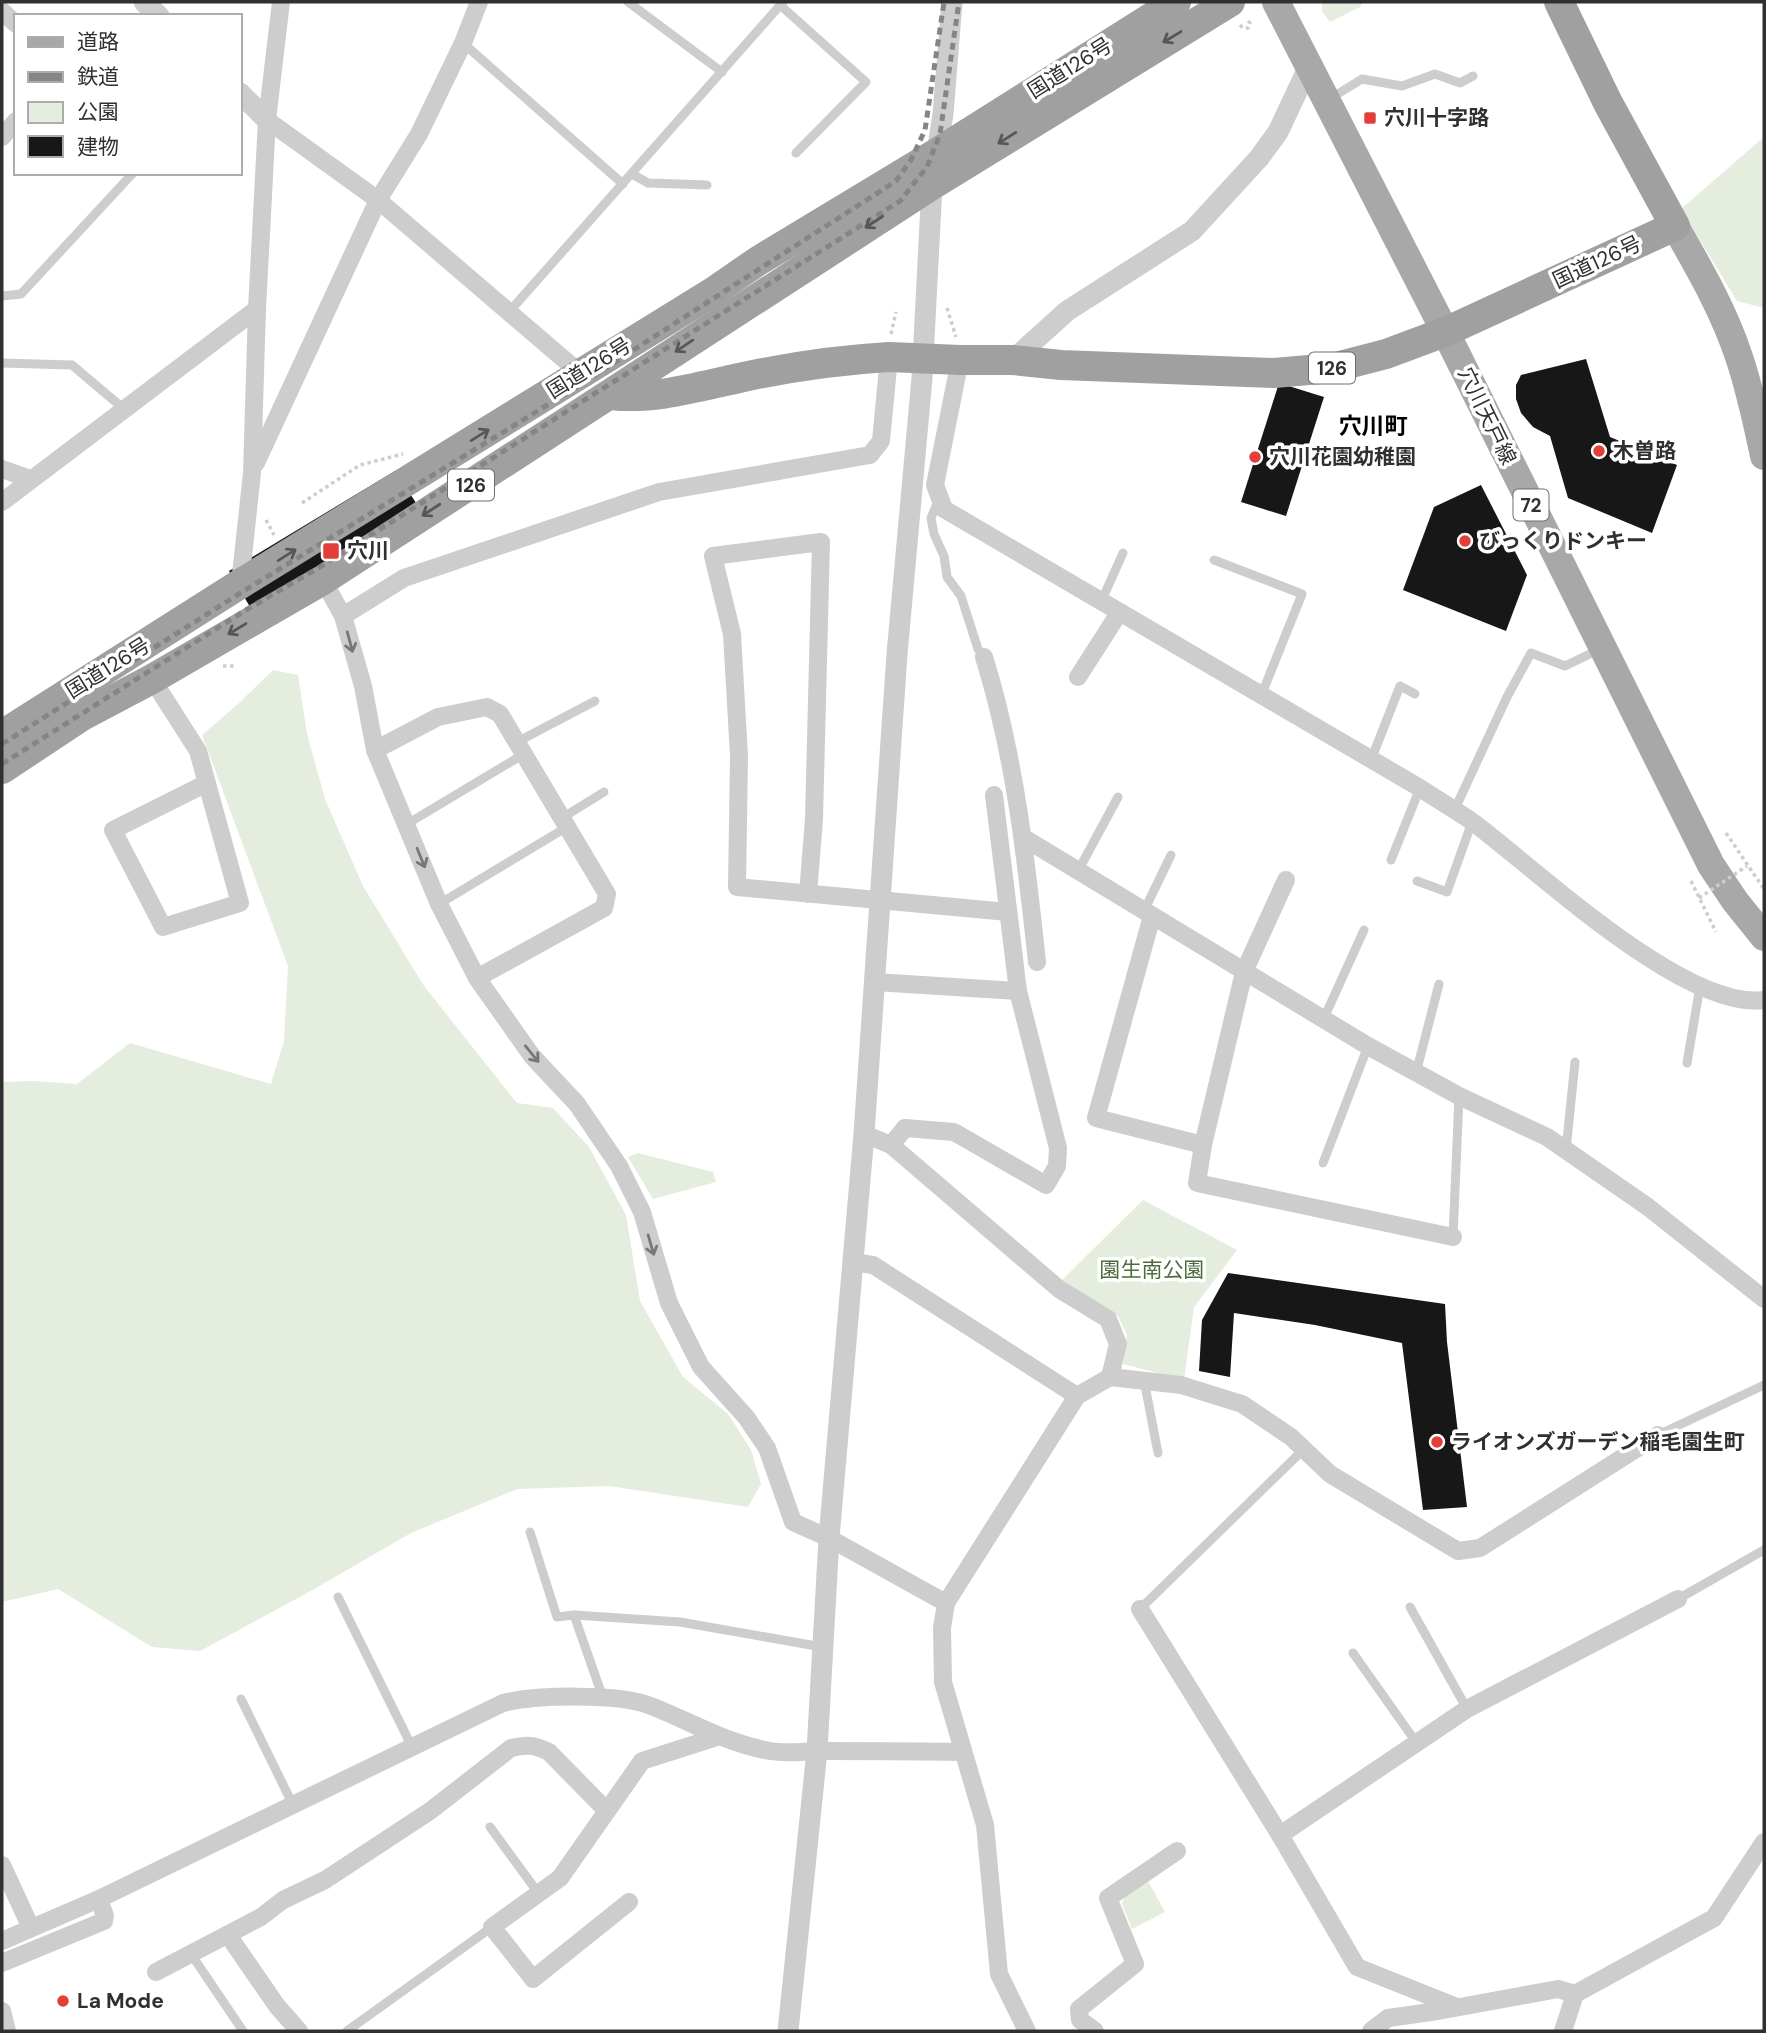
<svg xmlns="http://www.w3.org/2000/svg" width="1766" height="2033" viewBox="0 0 1766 2033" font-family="'DM Sans','Noto Sans JP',sans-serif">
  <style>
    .green { fill: #e5eddf }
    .building { fill: #171717 }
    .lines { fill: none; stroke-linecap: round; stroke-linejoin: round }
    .path { stroke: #cdcdcd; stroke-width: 3.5; stroke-dasharray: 3.5 3.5; stroke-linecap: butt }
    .service { stroke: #cdcdcd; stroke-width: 9 }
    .minor { stroke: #cdcdcd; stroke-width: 18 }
    .tertiary { stroke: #cdcdcd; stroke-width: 21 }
    .primary { stroke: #a8a8a8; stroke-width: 28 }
    .trunk { stroke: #a0a0a0; stroke-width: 30 }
    .rail { stroke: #858585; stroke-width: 5; stroke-dasharray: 7 5; stroke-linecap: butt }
    .path-bridge { stroke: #cdcdcd; stroke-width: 3.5; stroke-dasharray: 3.5 3.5; stroke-linecap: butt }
    .trunk-bridge { stroke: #a0a0a0; stroke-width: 30 }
    .oneway { stroke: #575757 }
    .oneway2 { stroke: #777 }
    .poi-dot { fill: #e13f39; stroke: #fff; stroke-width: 2.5 }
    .labels { text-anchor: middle; stroke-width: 7; stroke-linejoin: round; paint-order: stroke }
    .shield { fill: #fff; stroke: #6e6e6e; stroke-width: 2 }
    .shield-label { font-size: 19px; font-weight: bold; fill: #303030 }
    .street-label { font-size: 21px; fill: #303030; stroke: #fff }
    .poi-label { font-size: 21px; font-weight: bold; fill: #303030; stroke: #fff; text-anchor: start }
    .park-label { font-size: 21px; fill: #4f6c3e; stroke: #fff }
    .neighbourhood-label { font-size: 23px; font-weight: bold; fill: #000; stroke: #fff }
  </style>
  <rect width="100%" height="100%" fill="#fff"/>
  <g class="green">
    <path d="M1322 2H1363L1360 7 1330 22 1322 11Z"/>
    <path d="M1764 137V308L1737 301 1681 209Z"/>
    <path d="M273 670 298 675 307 734 325 799 363 886 424 986 517 1103 553 1108 589 1147 626 1215 640 1301 683 1377 728 1414 751 1450 761 1484 748 1507 609 1486 517 1489 411 1533 309 1592 200 1651 152 1647 58 1589 2 1602V1082L33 1081 77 1084 130 1043 271 1084 284 1041 288 966 202 735 237 705Z"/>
    <path d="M638 1153 713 1172 716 1182 653 1199 628 1157Z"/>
    <path d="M1143 1200 1237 1250 1194 1307 1184 1380 1123 1364 1127 1335 1118 1316 1060 1282Z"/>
    <path d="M1148 1881 1165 1912 1132 1929 1122 1904 1126 1893Z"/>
  </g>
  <g class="building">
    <path d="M1586 359 1610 437 1677 465 1652 533 1568 498 1550 436 1533 427 1521 413 1516 399V385L1521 375Z"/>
    <path d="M1279 383 1324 397 1286 516 1241 502Z"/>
    <path d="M395 471 428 521 260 624 229 571Z"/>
    <path d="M1481 485 1527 575 1506 631 1403 590 1434 507Z"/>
    <path d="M1228 1273 1445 1304 1447 1342 1467 1507 1423 1510 1402 1343 1315 1325 1234 1313 1230 1377 1199 1371 1202 1320Z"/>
  </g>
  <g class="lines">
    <g class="path">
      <path d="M1240 25 1243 28H1248L1250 23 1246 19"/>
      <path d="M947 308 956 337"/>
      <path d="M891 334 896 312"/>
      <path d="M302 503 360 465 403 454"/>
      <path d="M266 520 274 535"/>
      <path d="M223 666H235"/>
      <path d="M1726 833 1764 889"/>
      <path d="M1691 881 1716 932"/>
    </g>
    <g class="service">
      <path d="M628 2 722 72"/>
      <path d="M780 5 866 82 796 153"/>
      <path d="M463 43 623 184"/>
      <path d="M1331 98 1362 79 1402 86 1435 74 1460 83 1473 76"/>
      <path d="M632 174 648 183 707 185"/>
      <path d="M2 296 21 294 133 173"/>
      <path d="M509 312 783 2"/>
      <path d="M2 363 72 365 124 409"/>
      <path d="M939 499 931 518 934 534 944 556 947 577 961 596 978 649 984 657"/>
      <path d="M1214 560 1302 594 1261 696"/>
      <path d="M1101 602 1123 553"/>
      <path d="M517 742 595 701"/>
      <path d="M1371 760 1400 686 1415 694"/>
      <path d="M1454 811 1507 697 1531 653 1565 666 1600 649"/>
      <path d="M562 818 604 792"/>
      <path d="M407 824 524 754"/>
      <path d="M1391 860 1420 788"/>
      <path d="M1078 871 1118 797"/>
      <path d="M1417 881 1447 892 1472 822"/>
      <path d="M439 904 567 827"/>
      <path d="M1144 911 1171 855"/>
      <path d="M1324 1018 1364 930"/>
      <path d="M1687 1063 1700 986"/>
      <path d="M1416 1073 1439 984"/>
      <path d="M1566 1150 1575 1062"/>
      <path d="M1323 1163 1368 1046"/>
      <path d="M1453 1237 1459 1096"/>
      <path d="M1144 1380 1158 1453"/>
      <path d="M1658 1435 1764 1385"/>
      <path d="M530 1532 557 1617 574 1615 680 1622 822 1647"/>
      <path d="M338 1597 412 1747"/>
      <path d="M1678 1599 1764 1550"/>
      <path d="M1410 1607 1467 1709"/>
      <path d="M1140 1609 1304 1449"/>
      <path d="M574 1615 603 1698"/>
      <path d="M1353 1653 1416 1742"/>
      <path d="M241 1699 293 1805"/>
      <path d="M490 1827 539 1894"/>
      <path d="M191 1954 243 2031"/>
      <path d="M347 2031 492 1927"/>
    </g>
    <g class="minor">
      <path d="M2 11 16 24"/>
      <path d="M267 120 378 200 580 373"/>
      <path d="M2 137 16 121"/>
      <path d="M960 360 935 485 944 509 1420 788C1438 800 1457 811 1474 823 1537 870 1685 1011 1764 1000"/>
      <path d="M256 463 378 200 419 134 463 43 479 2"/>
      <path d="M2 469 30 479"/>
      <path d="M2 502 257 309"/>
      <path d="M323 580 343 616 363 686 375 750 439 904 477 978 532 1056 577 1104 619 1166 642 1212 669 1303 701 1367 746 1417 767 1448 793 1522 829 1538 946 1603"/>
      <path d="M240 584 252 473 257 309 267 120 281 2"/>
      <path d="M343 616 404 578 659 492 870 455 881 441 889 357"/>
      <path d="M984 657C1015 756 1026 859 1037 962"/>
      <path d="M1078 677 1119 613"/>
      <path d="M152 679 198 751 240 903 163 927 113 830 207 783"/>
      <path d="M375 750 438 717 487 707 500 714 607 894 604 908 477 978"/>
      <path d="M1024 838 1368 1046 1459 1096 1547 1137 1648 1207 1764 1299"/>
      <path d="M1286 880 1244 972 1203 1145 1197 1183 1453 1237"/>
      <path d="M808 894 814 819 821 542 713 556 732 634 739 756 737 887 1008 912"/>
      <path d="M1152 916 1096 1118 1203 1145"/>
      <path d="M875 982 1018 991"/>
      <path d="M864 1134 891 1145 1059 1289 1108 1319 1118 1344 1110 1377"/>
      <path d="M891 1145 905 1128 954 1132 1046 1185 1057 1166 1058 1148 1018 991 994 795"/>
      <path d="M852 1262 873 1265 1077 1396"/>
      <path d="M1140 1609 1280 1835 1357 1967 1457 2007"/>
      <path d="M1280 1835 1467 1709 1678 1599"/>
      <path d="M2 1865 31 1928"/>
      <path d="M629 1902 533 1979 492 1927 560 1878 642 1761 717 1737"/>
      <path d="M228 1935 277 2006 299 2031"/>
      <path d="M2 1941 99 1899 503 1703C536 1695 619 1693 651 1706 692 1722 725 1743 770 1751 788 1754 805 1751 823 1751 869 1751 916 1751 962 1752"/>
      <path d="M2 1963 104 1921 105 1916 99 1899"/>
      <path d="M156 1972 261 1917 283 1900 325 1880 430 1811 511 1748C526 1744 535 1745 549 1752L606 1810"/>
      <path d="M2 2011 7 2031"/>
      <path d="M1027 2031 999 1974 985 1825 943 1682 942 1628 946 1603 1077 1396 1110 1377 1181 1385 1242 1404 1291 1437 1330 1474 1458 1551 1480 1548 1658 1435"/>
      <path d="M1095 2031 1080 2020 1079 2009 1135 1964 1108 1898 1177 1851"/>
      <path d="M1371 2031 1388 2018 1438 2011 1558 1989 1575 1994"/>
      <path d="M1563 2031 1575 1994 1714 1918 1764 1842"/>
    </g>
    <g class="tertiary">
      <path d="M144 2 159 16"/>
      <path d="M240 93 267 120"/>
      <path d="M1013 360 1067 311 1192 231 1259 158 1278 132 1309 66"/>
      <path d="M788 2031 817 1751 829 1538 864 1134 897 654 922 378 932 185 943 114 952 2"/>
    </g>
    <g class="primary">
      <path d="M1276 2 1455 351 1711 865 1735 901 1764 937"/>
      <path d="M1675 226C1699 268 1724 311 1739 357 1750 389 1757 423 1764 456"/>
    </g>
    <g class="trunk">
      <path d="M960 360H1013L1061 365 1274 373 1332 368 1386 354 1445 332 1675 226 1608 103 1559 2"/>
      <path d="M611 395C654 400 697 387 739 378 789 367 838 360 889 357"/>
      <path d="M2 735 240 584 713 292 758 261 935 154 1176 2"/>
      <path d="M2 769 82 716 152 679 323 580 932 185 1230 2"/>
    </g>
    <g class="rail">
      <path d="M2 744 242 592 562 396 896 181 911 160 925 130 944 2"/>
      <path d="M2 764 246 610 320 567 900 201 927 167 940 134 959 2"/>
    </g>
    <path class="path-bridge" d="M1699 898 1747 866"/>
    <path class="trunk-bridge" d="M889 357 960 360"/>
  </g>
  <defs><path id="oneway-shaft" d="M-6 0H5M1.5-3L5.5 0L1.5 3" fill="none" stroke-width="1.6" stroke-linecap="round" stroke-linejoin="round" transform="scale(1.75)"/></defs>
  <g class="oneway">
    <use href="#oneway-shaft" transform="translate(1172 37) rotate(149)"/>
    <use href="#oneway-shaft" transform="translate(1007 138) rotate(148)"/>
    <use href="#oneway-shaft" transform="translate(874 222) rotate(147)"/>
    <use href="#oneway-shaft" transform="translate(684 346) rotate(146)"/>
    <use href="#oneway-shaft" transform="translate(480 435) rotate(-32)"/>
    <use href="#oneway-shaft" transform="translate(431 510) rotate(147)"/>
    <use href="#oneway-shaft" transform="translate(287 555) rotate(-32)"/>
    <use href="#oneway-shaft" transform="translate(237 629) rotate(149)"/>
  </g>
  <g class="oneway2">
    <use href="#oneway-shaft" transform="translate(350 642) rotate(75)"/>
    <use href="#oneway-shaft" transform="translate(421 858) rotate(68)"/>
    <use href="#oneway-shaft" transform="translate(532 1054) rotate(51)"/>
    <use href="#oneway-shaft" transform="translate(651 1245) rotate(74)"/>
  </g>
  <g class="poi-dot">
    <rect x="1363" y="111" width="14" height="14" rx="3.5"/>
    <circle cx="1599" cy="451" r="7"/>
    <circle cx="1255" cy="457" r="7"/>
    <circle cx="1465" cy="541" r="7"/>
    <rect x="322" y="542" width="18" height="18" rx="3.5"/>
    <circle cx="1437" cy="1442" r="7"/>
    <circle cx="63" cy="2001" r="7"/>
  </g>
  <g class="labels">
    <g class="shield">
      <rect x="1309" y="352.5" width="46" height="31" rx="5"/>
      <rect x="448" y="469.5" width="46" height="31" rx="5"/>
      <rect x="1513.5" y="489.5" width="35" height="31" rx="5"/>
    </g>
    <g class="shield-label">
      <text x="1332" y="375">126</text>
      <text x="471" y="492">126</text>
      <text x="1531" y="512">72</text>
    </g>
    <g class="street-label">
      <text transform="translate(1070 68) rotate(-32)" y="7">国道126号</text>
      <text transform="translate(1597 262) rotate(-25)" y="7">国道126号</text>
      <text transform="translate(589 368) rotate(-32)" y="7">国道126号</text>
      <text transform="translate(1487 416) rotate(64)" y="7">穴川天戸線</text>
      <text transform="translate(108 668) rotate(-32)" y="7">国道126号</text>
    </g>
    <g class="poi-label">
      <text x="1384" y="125">穴川十字路</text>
      <text x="1613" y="458">木曽路</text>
      <text x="1269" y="464">穴川花園幼稚園</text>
      <text x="1479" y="548">びっくりドンキー</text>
      <text x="347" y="558">穴川</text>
      <text x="1451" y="1449">ライオンズガーデン稲毛園生町</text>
      <text x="77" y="2008">La Mode</text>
    </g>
    <g class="park-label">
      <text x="1152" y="1277">園生南公園</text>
    </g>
    <g class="neighbourhood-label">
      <text x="1373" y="434">穴川町</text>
    </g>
  </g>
  <rect width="1766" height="2033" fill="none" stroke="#303030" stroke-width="7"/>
  <rect x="14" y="14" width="228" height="161" fill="#ffffff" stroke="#acacac" stroke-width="2"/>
  <rect x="28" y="37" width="35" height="10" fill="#a8a8a8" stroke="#acacac" stroke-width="2"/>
  <text x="77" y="49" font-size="21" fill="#303030">道路</text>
  <rect x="28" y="72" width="35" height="10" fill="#858585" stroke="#acacac" stroke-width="2"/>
  <text x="77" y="84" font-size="21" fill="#303030">鉄道</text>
  <rect x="28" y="102" width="35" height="21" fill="#e5eddf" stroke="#acacac" stroke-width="2"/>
  <text x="77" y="119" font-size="21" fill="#303030">公園</text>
  <rect x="28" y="136" width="35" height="21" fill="#171717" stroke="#acacac" stroke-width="2"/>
  <text x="77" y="154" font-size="21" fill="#303030">建物</text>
</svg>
